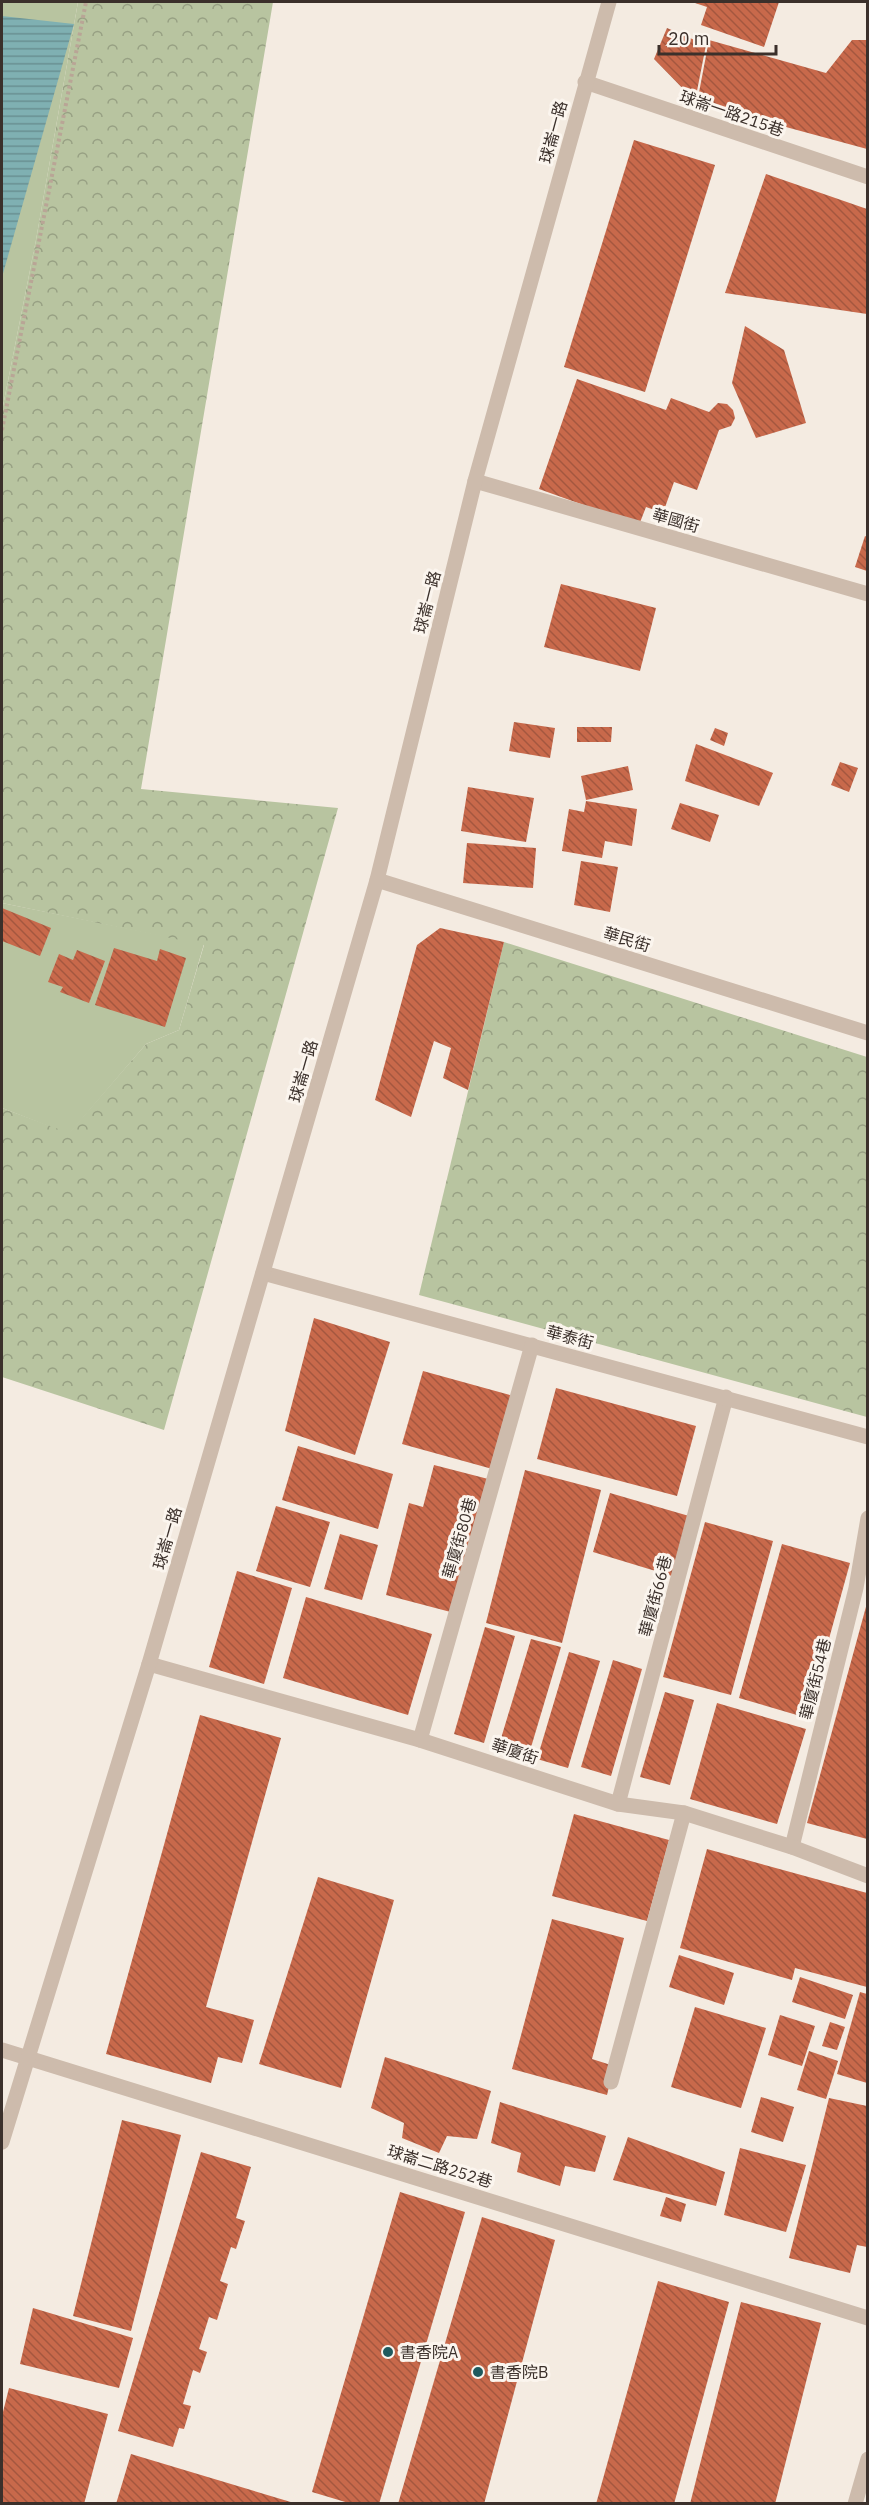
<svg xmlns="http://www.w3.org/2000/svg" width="869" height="2505" viewBox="0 0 869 2505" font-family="'IBM Plex Sans','Noto Sans TC',sans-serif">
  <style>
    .grass { fill: #b8c4a0 }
    .forest { fill: url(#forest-crowns) }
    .water { fill: url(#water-rules) }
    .building { fill: url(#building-back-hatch) }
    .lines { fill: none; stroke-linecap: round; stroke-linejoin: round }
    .path { stroke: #b9a596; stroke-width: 4; stroke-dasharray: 3 3; stroke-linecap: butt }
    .service { stroke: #cdbbac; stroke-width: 15 }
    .minor { stroke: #cdbbac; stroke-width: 15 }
    .poi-dot { fill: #1f5a5e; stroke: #fbf5ee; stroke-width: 2 }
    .labels { text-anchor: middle; stroke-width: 6; stroke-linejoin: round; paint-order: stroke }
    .street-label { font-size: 16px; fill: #3b302b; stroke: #fbf5ee }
    .poi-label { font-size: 16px; fill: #3b302b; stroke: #fbf5ee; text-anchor: start }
  </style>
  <defs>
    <pattern id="forest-crowns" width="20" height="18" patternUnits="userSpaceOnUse" patternTransform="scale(1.5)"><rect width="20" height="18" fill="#b8c4a0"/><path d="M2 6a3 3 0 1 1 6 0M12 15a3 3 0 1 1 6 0" fill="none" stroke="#97a083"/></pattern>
    <pattern id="water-rules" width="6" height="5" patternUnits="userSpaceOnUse" patternTransform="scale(1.5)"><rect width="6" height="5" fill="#7fb0b2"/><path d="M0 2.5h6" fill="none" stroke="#699091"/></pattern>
    <pattern id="building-back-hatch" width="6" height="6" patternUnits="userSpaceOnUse" patternTransform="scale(1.5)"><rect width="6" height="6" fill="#c8694b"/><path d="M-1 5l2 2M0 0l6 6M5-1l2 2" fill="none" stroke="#a4573f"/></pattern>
  </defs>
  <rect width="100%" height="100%" fill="#f4ebe1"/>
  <g class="grass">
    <path d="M2 2H78L36 240 2 411Z"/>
    <path d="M2 903 204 944 179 1030 146 1044 69 1134 2 1108Z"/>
  </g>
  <g class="forest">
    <path d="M78 2H273L141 789 338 808 164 1430 2 1377V1108L69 1133 146 1044 179 1030 204 945 2 903V411L36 240Z"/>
    <path d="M504 942 867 1057V1417L419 1295Z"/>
  </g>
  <path class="water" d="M2 16 74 24 2 277Z"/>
  <g class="building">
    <path d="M692 2H779L764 47 701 25 707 7Z"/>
    <path d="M667 28 706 45 695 101 654 59Z"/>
    <path d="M709 40 826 73 852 40H867V149L697 103Z"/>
    <path d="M634 140 715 165 645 392 564 367Z"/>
    <path d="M766 174 867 209V314L725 293Z"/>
    <path d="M745 326 784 350 806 423 756 438 732 383Z"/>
    <path d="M577 379 666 410 671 398 709 412 718 403 727 404 733 410 735 418 731 426 719 430 697 490 674 482 663 513 646 507 639 525 539 489Z"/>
    <path d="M865 536 867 537V571L855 567Z"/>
    <path d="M561 584 656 608 640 671 544 647Z"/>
    <path d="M514 722 555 728 550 758 509 751Z"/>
    <path d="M577 727H612L611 742H577Z"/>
    <path d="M715 728 728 733 724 746 710 740Z"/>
    <path d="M696 744 773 773 759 806 685 781Z"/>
    <path d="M840 762 858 768 849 792 831 785Z"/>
    <path d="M628 766 633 790 586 800 581 776Z"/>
    <path d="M468 787 534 798 526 842 461 831Z"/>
    <path d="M586 801 637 809 632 846 605 841 602 858 562 851 569 809 584 812Z"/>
    <path d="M680 803 719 815 710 842 671 829Z"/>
    <path d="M467 843 536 848 533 888 463 883Z"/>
    <path d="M581 861 618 867 610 912 574 905Z"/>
    <path d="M2 908 51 928 40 956 2 941Z"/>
    <path d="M440 928 504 942 468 1090 443 1078 451 1048 434 1041 411 1117 375 1100 417 945Z"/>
    <path d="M114 948 157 961 160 949 186 958 165 1027 95 1005Z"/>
    <path d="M77 950 105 961 89 1003 60 992 63 987 48 982 59 954 73 960Z"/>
    <path d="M314 1318 390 1342 355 1455 285 1431Z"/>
    <path d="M423 1371 517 1397 496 1470 402 1444Z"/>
    <path d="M556 1388 696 1426 677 1496 537 1459Z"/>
    <path d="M298 1446 393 1474 378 1529 282 1500Z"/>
    <path d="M434 1465 496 1481 462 1615 386 1595 409 1503 423 1507Z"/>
    <path d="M525 1470 601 1490 562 1643 486 1623Z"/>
    <path d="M610 1493 689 1516 672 1576 593 1552Z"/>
    <path d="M276 1506 330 1522 310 1587 256 1571Z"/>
    <path d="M705 1522 773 1541 731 1695 663 1677Z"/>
    <path d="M340 1534 378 1545 362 1600 324 1589Z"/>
    <path d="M782 1544 850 1563 807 1718 739 1698Z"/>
    <path d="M237 1571 292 1588 264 1684 209 1667Z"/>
    <path d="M306 1597 432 1634 408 1715 283 1678Z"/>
    <path d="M867 1603V1839L807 1823Z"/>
    <path d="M485 1627 515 1636 484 1743 454 1734Z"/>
    <path d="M531 1639 561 1647 529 1754 499 1745Z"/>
    <path d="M569 1652 600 1661 568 1768 537 1759Z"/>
    <path d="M613 1660 642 1669 611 1776 581 1767Z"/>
    <path d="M665 1692 694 1700 670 1785 640 1777Z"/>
    <path d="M717 1703 806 1729 777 1824 690 1799Z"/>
    <path d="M200 1715 281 1738 206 2007 254 2020 242 2063 218 2057 211 2083 106 2054Z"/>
    <path d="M574 1814 669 1840 647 1921 552 1896Z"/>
    <path d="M707 1849 867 1893V1987L795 1968 792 1980 680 1948Z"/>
    <path d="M318 1877 394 1900 341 2088 259 2064Z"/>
    <path d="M552 1919 624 1938 592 2059 614 2066 607 2095 512 2069Z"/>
    <path d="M679 1955 734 1973 724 2005 669 1987Z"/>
    <path d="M800 1977 853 1995 845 2019 792 2002Z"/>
    <path d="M860 1992 867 1994V2083L837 2074Z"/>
    <path d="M695 2007 766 2028 741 2108 671 2087Z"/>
    <path d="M780 2015 815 2026 802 2066 768 2055Z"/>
    <path d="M830 2022 845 2027 837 2050 822 2046Z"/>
    <path d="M809 2051 838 2061 826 2099 797 2090Z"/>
    <path d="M385 2057 491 2091 477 2139 447 2136 439 2153 402 2138 404 2123 371 2108Z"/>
    <path d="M761 2097 794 2107 783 2142 751 2132Z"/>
    <path d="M829 2098 867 2106V2247L857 2245 850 2273 789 2258Z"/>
    <path d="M500 2102 606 2136 595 2172 565 2166 560 2186 517 2172 521 2153 491 2143Z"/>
    <path d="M122 2120 181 2135 131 2331 73 2316Z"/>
    <path d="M628 2137 725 2172 716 2206 613 2180Z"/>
    <path d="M740 2148 806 2165 786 2232 724 2215Z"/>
    <path d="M201 2152 251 2167 236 2218 245 2221 236 2249 231 2247 220 2281 228 2284 217 2320 209 2317 199 2349 207 2352 200 2373 193 2370 183 2404 191 2406 184 2429 179 2428 173 2447 118 2431Z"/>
    <path d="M400 2192 465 2212 379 2504H352L312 2492Z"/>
    <path d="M666 2197 686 2204 681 2222 660 2216Z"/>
    <path d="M482 2217 555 2240 484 2504H398Z"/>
    <path d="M658 2281 729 2302 674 2504H596Z"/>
    <path d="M741 2302 821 2323 775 2504H690Z"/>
    <path d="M33 2308 133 2338 119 2388 20 2364Z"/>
    <path d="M9 2388 108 2414 84 2504H2V2416Z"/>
    <path d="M131 2454 294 2503V2504H116Z"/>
  </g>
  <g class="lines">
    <path class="path" d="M2 430 86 2"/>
    <g class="service">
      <path d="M618 1804 726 1397"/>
      <path d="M792 1847 856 1588 868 1518"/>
      <path d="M611 2082 684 1813"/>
    </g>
    <g class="minor">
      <path d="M585 82 868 177"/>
      <path d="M475 481 868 594"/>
      <path d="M377 880 868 1033"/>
      <path d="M263 1273 868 1437"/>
      <path d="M149 1664 420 1740 618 1804 684 1813 792 1847 868 1876"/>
      <path d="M420 1740 532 1345"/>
      <path d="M2 2050 868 2318"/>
      <path d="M2 2142 149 1664 377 880 475 481 609 2"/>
      <path d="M855 2504 868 2459"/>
    </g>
  </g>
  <g class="poi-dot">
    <circle cx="388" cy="2352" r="6"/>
    <circle cx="478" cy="2372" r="6"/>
  </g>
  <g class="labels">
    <g class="street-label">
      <text transform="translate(732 113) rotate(19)" y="6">球崙一路215巷</text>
      <text transform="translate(553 132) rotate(-75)" y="6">球崙一路</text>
      <text transform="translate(676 520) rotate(16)" y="6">華國街</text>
      <text transform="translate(427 602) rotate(-76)" y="6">球崙一路</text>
      <text transform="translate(627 939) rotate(17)" y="6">華民街</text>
      <text transform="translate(303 1071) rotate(-74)" y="6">球崙一路</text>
      <text transform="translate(570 1337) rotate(15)" y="6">華泰街</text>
      <text transform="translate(167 1538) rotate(-74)" y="6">球崙一路</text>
      <text transform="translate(459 1538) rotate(-74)" y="6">華廈街80巷</text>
      <text transform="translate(655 1596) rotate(-75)" y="6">華廈街66巷</text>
      <text transform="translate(815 1679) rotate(-76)" y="6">華廈街54巷</text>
      <text transform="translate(515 1751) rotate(18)" y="6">華廈街</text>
      <text transform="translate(440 2166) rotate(17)" y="6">球崙二路252巷</text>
    </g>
    <g class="poi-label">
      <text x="400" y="2358">書香院A</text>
      <text x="490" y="2378">書香院B</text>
    </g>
  </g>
  <rect width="869" height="2505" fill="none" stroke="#3b302b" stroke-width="6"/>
  <path d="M659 45v9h117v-9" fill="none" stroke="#3b302b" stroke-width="3"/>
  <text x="668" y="45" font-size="18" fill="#3b302b" stroke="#fbf5ee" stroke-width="4.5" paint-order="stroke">20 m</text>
</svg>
